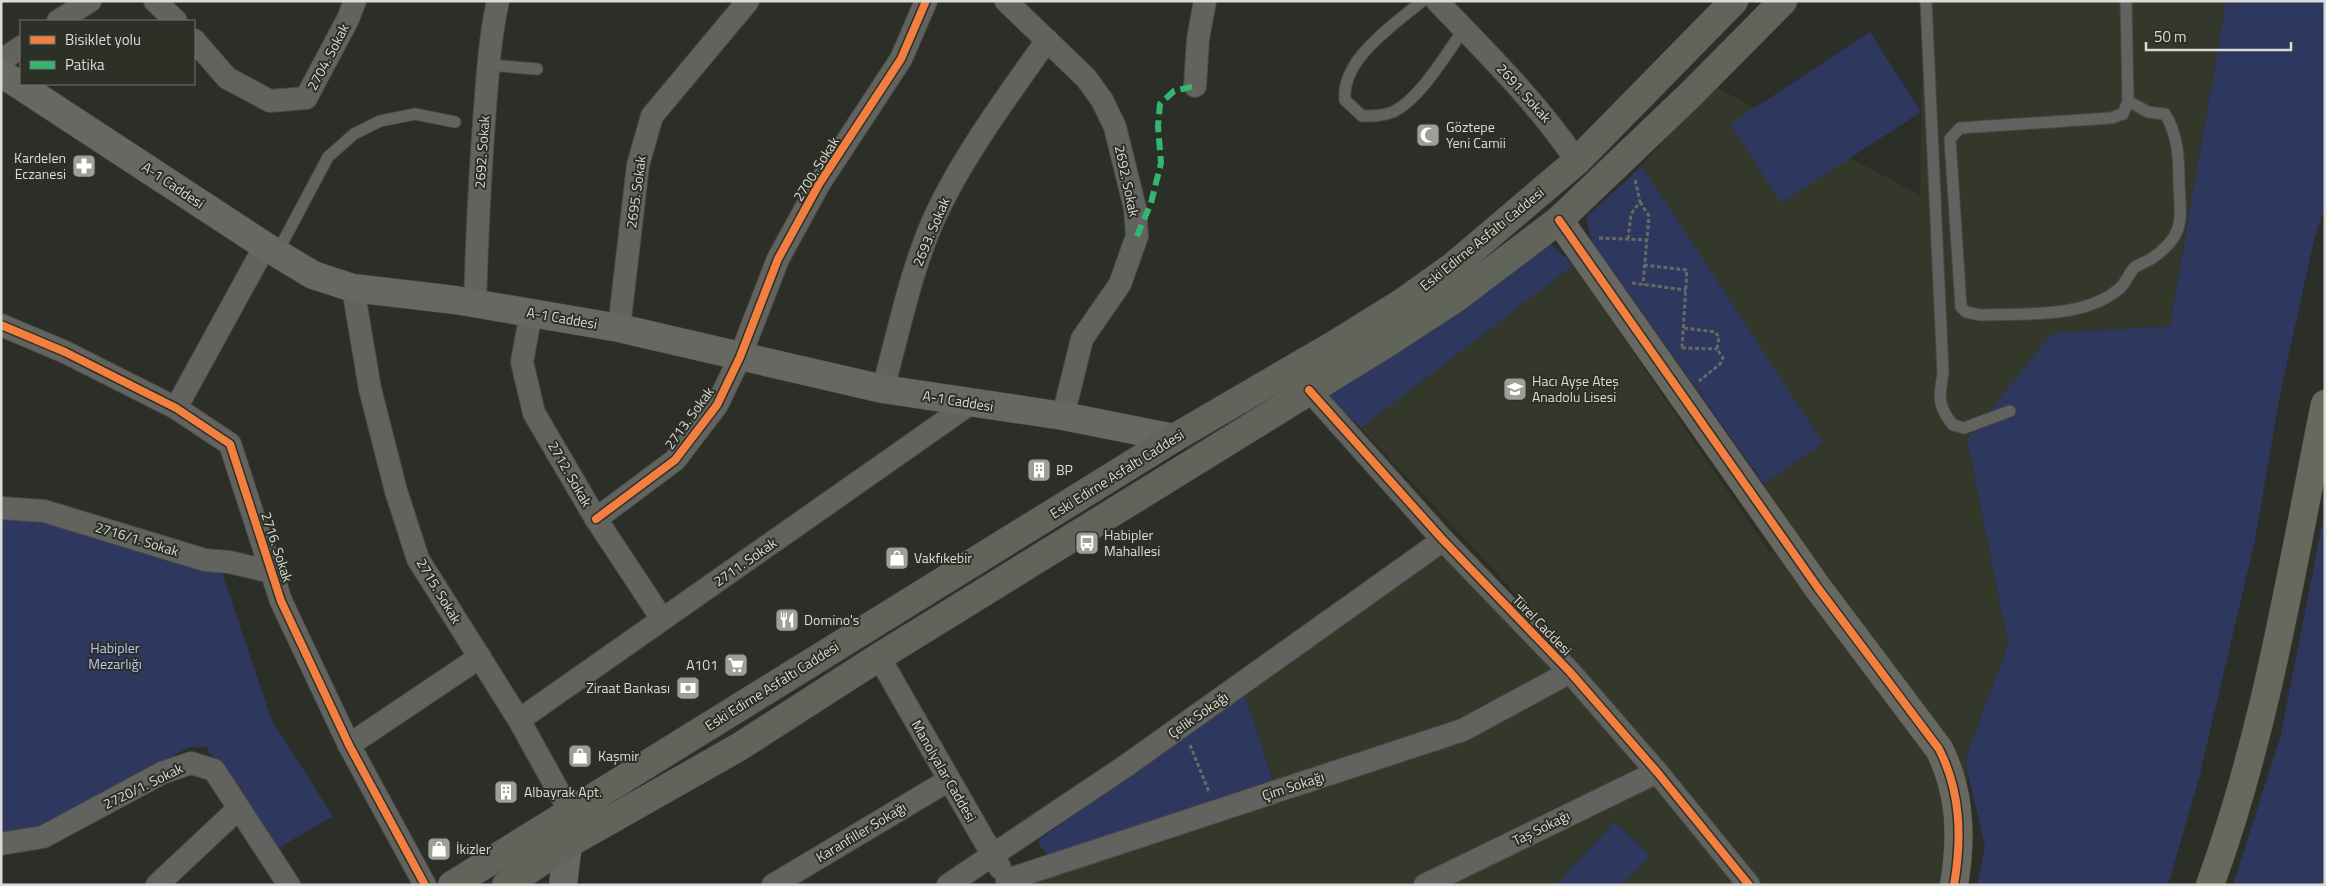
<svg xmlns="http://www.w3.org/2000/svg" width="2326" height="886" viewBox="0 0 2326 886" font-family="'Titillium Web',sans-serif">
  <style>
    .built { fill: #34382a }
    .green { fill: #2e375e }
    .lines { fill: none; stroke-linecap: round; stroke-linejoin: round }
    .lane-casing { stroke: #484945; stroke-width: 13 }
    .street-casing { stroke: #484945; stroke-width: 24 }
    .secondary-casing { stroke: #484945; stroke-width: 29 }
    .primary-casing { stroke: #484945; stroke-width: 29 }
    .highway-casing { stroke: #484945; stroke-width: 29 }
    .path { stroke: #686965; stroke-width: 3; stroke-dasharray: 4 2.5; stroke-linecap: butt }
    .lane { stroke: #62635f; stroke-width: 11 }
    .street { stroke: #62635f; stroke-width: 22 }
    .secondary { stroke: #666861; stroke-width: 28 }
    .primary { stroke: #61645b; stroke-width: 28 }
    .highway { stroke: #65695e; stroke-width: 28 }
    .quiet { stroke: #33b770; stroke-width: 6; stroke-dasharray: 12 6; stroke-linecap: butt }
    .cycleway-casing { stroke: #2d3026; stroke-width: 11 }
    .cycleway { stroke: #f27e40; stroke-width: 8 }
    .labels { text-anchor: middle; stroke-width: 4; stroke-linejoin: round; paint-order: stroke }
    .street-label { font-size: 14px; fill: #dbdcd6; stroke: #2d3026 }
    .poi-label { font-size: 14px; fill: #dbdcd6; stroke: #2d3026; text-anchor: start }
    .park-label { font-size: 14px; fill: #b5c4fa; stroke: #2d3026 }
  </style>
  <rect width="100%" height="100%" fill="#2c2e28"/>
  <path class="built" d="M1923 1H2224L2225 8 2170 326 2052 333 1967 439 2008 644 1965 761 1968 775 1960 851 1954 885H1012L1276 790 1244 692 1444 546 1589 680 1498 574 1361 428 1574 265 1769 552 1796 539 1764 484 1822 443 1642 166 1712 85 1920 195Z"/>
  <g class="green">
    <path d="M2224 1H2325V205L2314 240 2280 395 2255 540 2199 778 2168 885H1977L1985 847 1965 761 2008 644 1967 439 2052 333 2170 326 2225 8Z"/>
    <path d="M1870 32 1921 112 1781 203 1730 124Z"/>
    <path d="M1642 166 1823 443 1764 484 1592 242 1586 217Z"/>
    <path d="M1548 242 1574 265 1361 428 1328 395 1496 286Z"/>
    <path d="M2325 510V885H2233L2280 738Z"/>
    <path d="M24 512 220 567 272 721 333 816 274 851 206 747H189L45 831 1 839V515Z"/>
    <path d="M1244 692 1273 781 1052 859 1039 845V840Z"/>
    <path d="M1615 822 1650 856 1621 885H1556Z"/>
  </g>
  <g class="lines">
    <g class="lane-casing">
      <g id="lane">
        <path d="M1422 1C1394 25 1341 59 1345 100L1362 116C1373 116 1383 116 1393 112 1421 98 1446 54 1464 29"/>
        <path d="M1926 1 1943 373C1939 396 1937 406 1953 425L1964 428 2010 411"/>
        <path d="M2126 1 2128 101 2123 114 2111 118 1960 128 1950 139 1961 307 1966 312 1980 315C2024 313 2083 319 2119 289 2126 283 2129 273 2134 268 2139 264 2146 262 2151 259 2185 236 2181 221 2179 183 2179 160 2178 134 2165 114L2148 112 2128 101"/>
        <path d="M488 65 537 69"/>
        <path d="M277 253 328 157 354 134 380 121 415 114 455 122"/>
      </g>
    </g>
    <g class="street-casing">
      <g id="street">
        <path d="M155 1 176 21"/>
        <path d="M1006 1 1086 78 1102 100 1115 127 1135 208 1137 236 1120 284 1082 339 1063 416"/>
        <path d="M1437 1C1488 54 1535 100 1577 161"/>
        <path d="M58 21 90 1"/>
        <path d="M194 40 227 78 270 101 306 98 348 19 355 1"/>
        <path d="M1 61 21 47"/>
        <path d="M1195 86 1198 39 1205 1"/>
        <path d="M353 288 370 389 396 491 418 559 519 720 570 812"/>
        <path d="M475 303C477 238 480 173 485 108 488 72 490 36 498 1"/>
        <path d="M531 313 522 362 534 413 596 519 662 619"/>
        <path d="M1 325 65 352 176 408 230 444 281 601 349 745 425 885"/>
        <path d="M619 328 638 165 652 116 748 1"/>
        <path d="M883 389C899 330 913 259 941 204 970 146 1010 93 1047 40"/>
        <path d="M1309 390 1443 540 1570 672 1657 772 1749 885"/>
        <path d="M176 408 265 246"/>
        <path d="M1 508 44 511 205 560 229 562 272 572"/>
        <path d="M596 519 675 460 717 405 740 357 778 259 819 184 901 59 926 1"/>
        <path d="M879 657 1000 868"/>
        <path d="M519 720 971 403"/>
        <path d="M349 745 480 657"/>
        <path d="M1 844 43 837 162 773 191 763 214 770 289 885"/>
        <path d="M1007 880 1463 730 1570 672"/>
        <path d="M157 885 238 809"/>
        <path d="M773 885 949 780"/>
        <path d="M948 885 1127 765 1443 540"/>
        <path d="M1425 885 1657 772"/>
      </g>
    </g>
    <g class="secondary-casing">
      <g id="secondary">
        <path d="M1 73 265 246 313 275 353 288 455 300 619 328 883 389 1063 416 1174 438"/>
        <path d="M1559 220 1818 588 1939 749C1961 792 1962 838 1954 885"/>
        <path d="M563 885 568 844"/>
      </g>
    </g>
    <g class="primary-casing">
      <g id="primary">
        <path d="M452 885 1174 438 1337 343 1403 302 1452 267 1577 161 1734 1"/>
        <path d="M506 885 568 844 739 747 879 657 1387 343 1456 298 1559 220 1691 94 1783 1"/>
      </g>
    </g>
    <g class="highway-casing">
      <path id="highway" d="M2210 885C2267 730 2292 565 2325 404"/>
    </g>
    <g class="path">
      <path d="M1640 202 1649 216 1643 285"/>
      <path d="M1599 238 1647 240"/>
      <path d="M1628 239 1631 214 1640 202 1635 179"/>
      <path d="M1644 265 1687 270 1682 348"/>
      <path d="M1632 283 1686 290"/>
      <path d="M1684 328 1715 332 1719 337 1717 349 1723 358 1720 364 1699 381"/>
      <path d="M1682 348 1717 349"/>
      <path d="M1190 745 1209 792"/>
    </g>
    <use href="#lane" class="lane"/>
    <use href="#street" class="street"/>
    <use href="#secondary" class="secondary"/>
    <use href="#primary" class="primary"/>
    <use href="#highway" class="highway"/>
    <path class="quiet" d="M1137 236 1151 203 1161 163 1158 126 1160 104 1174 91 1195 86"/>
    <g class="cycleway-casing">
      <g id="cycleway">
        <path d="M1559 220 1818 588 1939 749C1961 792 1962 838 1954 885"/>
        <path d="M1 325 65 352 176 408 230 444 281 601 349 745 425 885"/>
        <path d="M1309 390 1443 540 1570 672 1657 772 1749 885"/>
        <path d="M596 519 675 460 717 405 740 357 778 259 819 184 901 59 926 1"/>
      </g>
    </g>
    <use href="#cycleway" class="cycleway"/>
  </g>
  <defs>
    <g id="mosque-square" transform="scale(1.25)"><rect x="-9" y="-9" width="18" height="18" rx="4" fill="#9e9f99" stroke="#2d3026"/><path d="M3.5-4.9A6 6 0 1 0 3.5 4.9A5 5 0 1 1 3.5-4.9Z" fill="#fff"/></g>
    <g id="pharmacy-square" transform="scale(1.25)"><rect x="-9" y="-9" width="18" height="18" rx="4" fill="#9e9f99" stroke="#2d3026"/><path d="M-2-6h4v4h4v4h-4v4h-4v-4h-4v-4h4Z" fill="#fff"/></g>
    <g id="school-square" transform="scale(1.25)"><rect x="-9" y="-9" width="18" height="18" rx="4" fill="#9e9f99" stroke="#2d3026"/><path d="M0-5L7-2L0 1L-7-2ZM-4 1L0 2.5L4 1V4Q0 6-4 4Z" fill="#fff"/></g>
    <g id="building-square" transform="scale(1.25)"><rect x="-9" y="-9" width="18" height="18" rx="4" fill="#9e9f99" stroke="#2d3026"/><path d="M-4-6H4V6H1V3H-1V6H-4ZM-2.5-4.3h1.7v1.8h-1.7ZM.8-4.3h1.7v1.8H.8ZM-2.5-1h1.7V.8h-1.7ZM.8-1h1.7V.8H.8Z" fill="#fff"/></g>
    <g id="bus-square" transform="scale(1.25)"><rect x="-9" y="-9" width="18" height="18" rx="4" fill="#9e9f99" stroke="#2d3026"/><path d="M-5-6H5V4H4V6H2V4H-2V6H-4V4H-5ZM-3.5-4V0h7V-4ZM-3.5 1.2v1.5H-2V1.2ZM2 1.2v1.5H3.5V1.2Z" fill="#fff"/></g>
    <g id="shop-square" transform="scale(1.25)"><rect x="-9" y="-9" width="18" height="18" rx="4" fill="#9e9f99" stroke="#2d3026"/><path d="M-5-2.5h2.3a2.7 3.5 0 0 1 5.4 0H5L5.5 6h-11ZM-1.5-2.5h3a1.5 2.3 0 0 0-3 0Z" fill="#fff"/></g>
    <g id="restaurant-square" transform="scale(1.25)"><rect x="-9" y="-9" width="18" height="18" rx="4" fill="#9e9f99" stroke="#2d3026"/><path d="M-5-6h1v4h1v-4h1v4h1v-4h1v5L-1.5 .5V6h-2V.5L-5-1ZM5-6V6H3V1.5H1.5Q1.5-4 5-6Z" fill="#fff"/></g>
    <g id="supermarket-square" transform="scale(1.25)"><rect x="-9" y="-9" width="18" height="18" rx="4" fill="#9e9f99" stroke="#2d3026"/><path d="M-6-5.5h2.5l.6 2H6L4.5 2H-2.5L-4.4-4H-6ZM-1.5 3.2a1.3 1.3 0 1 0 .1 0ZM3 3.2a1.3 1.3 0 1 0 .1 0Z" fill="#fff"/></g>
    <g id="bank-square" transform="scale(1.25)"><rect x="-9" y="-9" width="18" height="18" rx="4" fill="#9e9f99" stroke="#2d3026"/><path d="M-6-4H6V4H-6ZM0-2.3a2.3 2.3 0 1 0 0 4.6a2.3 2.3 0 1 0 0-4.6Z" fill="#fff"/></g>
  </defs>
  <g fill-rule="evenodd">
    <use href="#mosque-square" x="1428" y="135"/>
    <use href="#pharmacy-square" x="84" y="166"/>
    <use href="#school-square" x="1515" y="389"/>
    <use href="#building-square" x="1039" y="470"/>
    <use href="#bus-square" x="1087" y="543"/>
    <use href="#shop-square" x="897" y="558"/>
    <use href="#restaurant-square" x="787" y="620"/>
    <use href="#supermarket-square" x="736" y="665"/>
    <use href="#bank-square" x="688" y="688"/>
    <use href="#shop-square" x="580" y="756"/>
    <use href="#building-square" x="506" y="792"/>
    <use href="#shop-square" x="439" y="849"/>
  </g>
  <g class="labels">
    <g class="street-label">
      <text transform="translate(328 57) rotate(-62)" y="5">2704. Sokak</text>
      <text transform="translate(1524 93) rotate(48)" y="5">2691. Sokak</text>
      <text transform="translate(482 152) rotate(-86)" y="5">2692. Sokak</text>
      <text transform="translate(816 169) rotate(-58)" y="5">2700. Sokak</text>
      <text transform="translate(1127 181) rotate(78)" y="5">2692. Sokak</text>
      <text transform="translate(173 185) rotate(34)" y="5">A-1 Caddesi</text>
      <text transform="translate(636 192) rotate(-82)" y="5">2695. Sokak</text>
      <text transform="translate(931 232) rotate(-67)" y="5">2693. Sokak</text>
      <text transform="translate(1482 239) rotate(-39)" y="5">Eski Edirne Asfaltı Caddesi</text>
      <text transform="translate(562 318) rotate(10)" y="5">A-1 Caddesi</text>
      <text transform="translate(958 401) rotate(9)" y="5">A-1 Caddesi</text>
      <text transform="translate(689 418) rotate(-54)" y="5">2713. Sokak</text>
      <text transform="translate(570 474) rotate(60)" y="5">2712. Sokak</text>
      <text transform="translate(1117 474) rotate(-32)" y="5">Eski Edirne Asfaltı Caddesi</text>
      <text transform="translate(137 539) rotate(17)" y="5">2716/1. Sokak</text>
      <text transform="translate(277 547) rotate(72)" y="5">2716. Sokak</text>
      <text transform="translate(745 562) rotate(-35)" y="5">2711. Sokak</text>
      <text transform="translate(439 591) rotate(59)" y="5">2715. Sokak</text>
      <text transform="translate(1542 625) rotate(46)" y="5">Türel Caddesi</text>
      <text transform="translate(772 686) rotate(-32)" y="5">Eski Edirne Asfaltı Caddesi</text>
      <text transform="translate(1198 715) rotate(-35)" y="5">Çelik Sokağı</text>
      <text transform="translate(944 771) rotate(60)" y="5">Manolyalar Caddesi</text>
      <text transform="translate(143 786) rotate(-26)" y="5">2720/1. Sokak</text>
      <text transform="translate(1293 786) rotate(-18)" y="5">Çim Sokağı</text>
      <text transform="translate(1541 828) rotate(-26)" y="5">Taş Sokağı</text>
      <text transform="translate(861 832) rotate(-31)" y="5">Karanfiller Sokağı</text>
    </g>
    <g class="poi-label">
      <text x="1446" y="132">Göztepe<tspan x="1446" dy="16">Yeni Camii</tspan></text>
      <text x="66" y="163" text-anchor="end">Kardelen<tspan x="66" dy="16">Eczanesi</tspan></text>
      <text x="1532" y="386">Hacı Ayşe Ateş<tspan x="1532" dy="16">Anadolu Lisesi</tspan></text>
      <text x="1056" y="475">BP</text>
      <text x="1104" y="540">Habipler<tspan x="1104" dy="16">Mahallesi</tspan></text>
      <text x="914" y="563">Vakfıkebir</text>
      <text x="804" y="625">Domino's</text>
      <text x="718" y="670" text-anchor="end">A101</text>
      <text x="670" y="693" text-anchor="end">Ziraat Bankası</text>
      <text x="598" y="761">Kaşmir</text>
      <text x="524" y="797">Albayrak Apt.</text>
      <text x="456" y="854">İkizler</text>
    </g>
    <g class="park-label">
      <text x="115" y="653">Habipler<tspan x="115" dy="16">Mezarlığı</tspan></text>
    </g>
  </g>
  <rect width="2326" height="886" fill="none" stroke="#dbdcd6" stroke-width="5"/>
  <rect x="20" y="20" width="175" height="65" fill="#2d3026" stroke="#73756c"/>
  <rect x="30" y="36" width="25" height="8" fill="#f27e40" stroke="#73756c"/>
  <text x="65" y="45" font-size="15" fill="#dbdcd6">Bisiklet yolu</text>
  <rect x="30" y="61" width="25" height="8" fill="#33b770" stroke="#73756c"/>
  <text x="65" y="70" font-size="15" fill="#dbdcd6">Patika</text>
  <path d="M2146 42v8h145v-8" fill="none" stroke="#dbdcd6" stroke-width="2.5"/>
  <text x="2154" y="42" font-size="15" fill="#dbdcd6" stroke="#2d3026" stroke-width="4" paint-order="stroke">50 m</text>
</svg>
